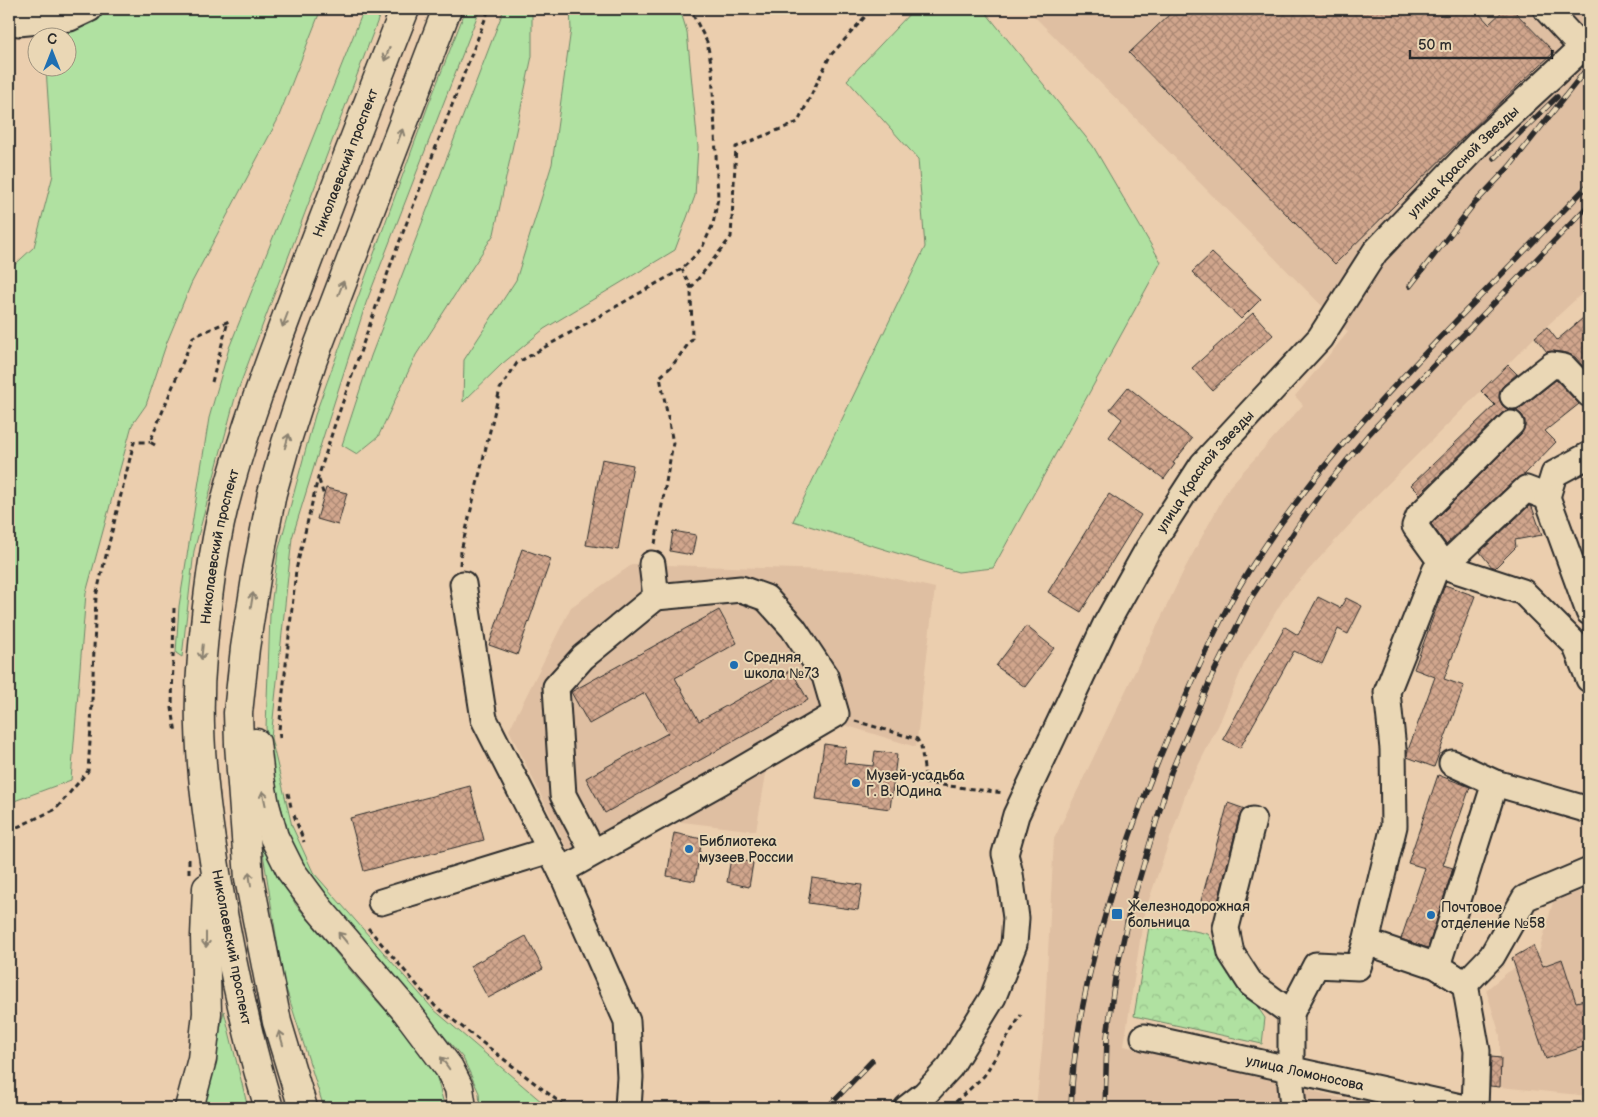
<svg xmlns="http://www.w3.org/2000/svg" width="1598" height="1117" viewBox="0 0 1598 1117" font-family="'Balsamiq Sans',sans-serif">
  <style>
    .built { fill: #dfbfa2 }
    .green { fill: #b0e1a1; stroke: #6e8666 }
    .forest { fill: url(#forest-crowns); stroke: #6e8666 }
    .building { fill: url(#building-cross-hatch); stroke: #2b2b2b }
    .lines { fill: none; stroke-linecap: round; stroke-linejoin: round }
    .minor-casing { stroke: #2b2b2b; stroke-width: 29 }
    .major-casing { stroke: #2b2b2b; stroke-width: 31 }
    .path { stroke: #2b2b2b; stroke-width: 3; stroke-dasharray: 5 4; stroke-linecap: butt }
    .minor { stroke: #ead7b5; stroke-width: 25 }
    .major { stroke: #ead7b5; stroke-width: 28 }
    .rail-casing { stroke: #2b2b2b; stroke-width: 5.5 }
    .rail { stroke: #ead7b5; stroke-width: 4; stroke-dasharray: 11; stroke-linecap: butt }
    .oneway { stroke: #8a8170 }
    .poi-dot { fill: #1f6fb2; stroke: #ead7b5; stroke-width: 2 }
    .labels { text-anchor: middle; stroke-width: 4; stroke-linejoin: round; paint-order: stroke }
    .street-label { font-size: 14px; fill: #2b2b2b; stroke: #ead7b5 }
    .poi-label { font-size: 14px; fill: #2b2b2b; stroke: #ead7b5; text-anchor: start }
  </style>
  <defs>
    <pattern id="forest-crowns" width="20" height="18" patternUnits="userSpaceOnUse" patternTransform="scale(1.25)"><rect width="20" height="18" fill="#b0e1a1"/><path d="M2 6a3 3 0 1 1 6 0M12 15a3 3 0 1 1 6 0" fill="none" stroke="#98c18b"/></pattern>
    <pattern id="building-cross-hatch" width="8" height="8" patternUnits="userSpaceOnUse" patternTransform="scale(1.25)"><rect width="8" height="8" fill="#d1a68d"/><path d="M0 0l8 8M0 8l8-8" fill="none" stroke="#aa8773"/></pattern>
  </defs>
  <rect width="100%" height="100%" fill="#ebceae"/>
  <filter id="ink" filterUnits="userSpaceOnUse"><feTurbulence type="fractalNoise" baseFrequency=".02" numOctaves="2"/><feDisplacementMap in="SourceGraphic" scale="10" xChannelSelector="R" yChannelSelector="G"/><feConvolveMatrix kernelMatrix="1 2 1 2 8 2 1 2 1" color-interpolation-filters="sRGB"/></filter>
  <g filter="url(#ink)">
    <g class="built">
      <path d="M1027 9H1589V287L1535 337 1372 500 1286 595 1244 664 1219 724 1189 784 1144 914 1124 1046 1291 1085 1378 1108H1036L1044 1029 1054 839 1185 568 1229 487 1303 405 1295 396 1348 332Z"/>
      <path d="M633 564 861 571 935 588 916 747 838 723 768 763 756 831 674 821 580 875 509 730 571 607Z"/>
      <path d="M1589 887V1096L1500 1087V1035L1486 990 1508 972 1538 956 1553 902Z"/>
    </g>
    <g class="green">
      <path d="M117 9H321L277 121 191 284 167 342 146 405 132 425 86 593 71 780 9 803V270L34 247 53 175 46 68H68V38L44 37 43 35Z"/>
      <path d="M364 9H382L235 398 194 551 182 657 176 653 179 606 209 418 229 348Z"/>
      <path d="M466 9H480L366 303 320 447 292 538 271 738 292 826 313 872 433 1009 549 1108H480L479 1093 463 1058 317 889 290 839 273 777 266 728 270 615 278 552 315 415 428 106Z"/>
      <path d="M504 9H532V56L494 234 416 355 378 437 357 454 342 445 371 356Z"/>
      <path d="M570 9H680L687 32 698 147 695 196 675 250 544 329 502 364 463 402 464 360 516 280 552 164 571 29Z"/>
      <path d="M914 9H983L1093 146 1161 262 993 568 958 572 793 521 925 247 918 159 847 80Z"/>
      <path d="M262 847 296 905 361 983 425 1055 437 1078 445 1108H324L283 979Z"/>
      <path d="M224 1011 248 1108H201Z"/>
    </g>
    <path class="forest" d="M1150 921 1208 934 1265 1018 1262 1044 1134 1016Z"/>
    <g class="building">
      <path d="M1175 9H1475L1489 24 1505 9H1512L1554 52 1470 131 1335 264 1129 53Z"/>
      <path d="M1212 253 1261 299 1241 319 1192 272Z"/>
      <path d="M1253 313 1273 335 1212 390 1192 368Z"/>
      <path d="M1589 313V373L1575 357 1567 353 1554 351 1547 352 1535 337 1547 327 1557 340Z"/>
      <path d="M1508 365 1517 374 1504 385 1500 390 1499 398 1502 405 1507 409 1513 410H1507L1501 414 1420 494 1411 485 1495 405 1481 391Z"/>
      <path d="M1556 380 1579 404 1545 431 1556 442 1524 475 1516 479 1446 544 1431 524 1521 434 1525 427V420L1521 414 1515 410 1522 407Z"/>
      <path d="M1128 387 1192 439 1173 463 1175 464 1164 479 1109 437 1122 419 1110 409Z"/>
      <path d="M602 459 633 465 618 550 586 545Z"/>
      <path d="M326 488 347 493 338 525 317 519Z"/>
      <path d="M1109 494 1141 515 1081 612 1048 592Z"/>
      <path d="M1529 506 1532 507 1542 535 1515 540 1516 547 1495 568 1492 567 1480 552Z"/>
      <path d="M673 531 696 535 692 555 670 551Z"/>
      <path d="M522 549 551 559 517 655 489 645Z"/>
      <path d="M1445 585 1475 596 1444 679 1464 686 1434 767 1407 757V753L1435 677 1414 669Z"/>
      <path d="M1318 597 1340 608 1346 598 1362 606 1348 634 1338 629 1322 664 1294 651 1240 748 1223 739 1285 627 1298 635Z"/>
      <path d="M719 610 737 643 675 678 699 721 791 670 808 700 605 813 586 778 668 733 645 693 589 724 571 692Z"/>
      <path d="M1026 626 1054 648 1025 687 996 666Z"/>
      <path d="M824 744 846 747 844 763 873 766 875 751 897 754 890 809 816 799Z"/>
      <path d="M1438 775 1470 787 1443 865 1453 868 1428 948 1401 939 1425 868 1408 863Z"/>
      <path d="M470 786 484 840 364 871 350 818Z"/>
      <path d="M1228 803 1245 809 1239 817 1217 906 1201 901Z"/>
      <path d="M674 833 702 839 695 881 667 876Z"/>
      <path d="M731 858 753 863 749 887 727 882Z"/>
      <path d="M812 878 862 885 858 910 808 903Z"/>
      <path d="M526 936 543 969 488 998 470 966Z"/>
      <path d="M1533 946 1543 966 1562 959 1576 1002 1589 999V1045L1546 1059 1512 958Z"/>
      <path d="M1491 1057 1501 1058 1500 1087 1490 1086Z"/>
    </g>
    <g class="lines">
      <g class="minor-casing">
        <g id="minor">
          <path d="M12 9 18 23 70 18 89 9"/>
          <path d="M1546 9 1582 48"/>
          <path d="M1513 396 1552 365 1564 367 1589 394"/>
          <path d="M1511 424 1419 516 1415 526 1444 566 1526 489 1547 497 1554 474 1589 455"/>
          <path d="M1547 497 1589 612"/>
          <path d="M463 584 484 719 561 871 627 1021 630 1077 628 1108"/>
          <path d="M1452 763 1495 783 1437 966 1465 984 1492 956 1525 898 1589 871"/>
          <path d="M1495 783 1589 810"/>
          <path d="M1253 820 1226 928 1231 953 1251 984 1291 1013V1085L1293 1108"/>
          <path d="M593 852 563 795 556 687 583 657 656 597"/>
          <path d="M561 871 720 782 836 714 825 676 793 628 766 598 741 589 656 597 652 564"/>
          <path d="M381 902 550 850"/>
          <path d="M1291 1013 1316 965 1358 967 1366 942"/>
          <path id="s1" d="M1144 1037 1465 1108"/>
          <path id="s2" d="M907 1108 925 1094 950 1067 993 997 1014 944 1016 918 1010 874 1005 854 1016 815 1106 624 1148 549 1203 464 1320 338 1375 252 1480 142 1582 48 1589 38"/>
          <path d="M1475 1108 1477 1051 1465 984 1437 966 1366 942 1394 826 1393 749 1387 692 1435 571 1444 566 1523 592 1575 644 1589 679"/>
        </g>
      </g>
      <g class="major-casing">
        <g id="major">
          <path d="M256 743 260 778 265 805 274 837 291 871 320 910 407 1012 449 1068 459 1088 462 1108"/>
          <path d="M189 1108 202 1059 207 1013 205 937 207 888"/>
          <path id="s3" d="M269 1108C246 1033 230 956 217 879 205 806 195 731 202 657 206 610 212 555 223 510 245 424 277 342 308 260 340 176 372 92 405 9"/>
          <path d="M303 1108 277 1022 249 878 239 744 238 713 245 648 257 572 272 493 286 443 312 362 447 9"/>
        </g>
      </g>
      <g class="path">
        <path d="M691 288 731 237 736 147 798 122 830 56 872 9"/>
        <path d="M212 382 228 321"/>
        <path d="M155 445 150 442 193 337 229 321"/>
        <path d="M319 480 324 496"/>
        <path d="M655 544 673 443 660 377 672 366 692 339 691 288 682 269"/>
        <path d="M460 565 461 551 500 389 517 363 682 269 702 248 713 224 718 198 712 68 707 42 690 9"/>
        <path d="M174 608 172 708 176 733"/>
        <path d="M855 721 917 739 921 746 926 783 1004 793"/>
        <path d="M280 738 279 730 296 570 318 478 334 427 392 261 489 9"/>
        <path d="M288 793 291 807"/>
        <path d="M294 815 304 842"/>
        <path d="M9 831 56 809 88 771 91 727 96 596 134 442H150"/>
        <path d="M189 859V875"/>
        <path d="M368 928 435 1006 567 1108"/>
        <path d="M949 1108 984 1076 1021 1015"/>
      </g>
      <use href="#minor" class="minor"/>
      <use href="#major" class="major"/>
      <g class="rail-casing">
        <g id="rail">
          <path d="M1494 158 1557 97"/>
          <path d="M1410 286 1473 205 1510 166 1589 66"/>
          <path d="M827 1108 872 1061"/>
          <path d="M1071 1108C1073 1029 1093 954 1116 878 1133 821 1156 765 1180 710 1198 669 1216 626 1239 587 1298 488 1377 403 1456 321 1501 275 1545 230 1589 184"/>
          <path d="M1105 1108 1107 1037 1115 978 1129 914 1171 772 1212 676 1251 598 1298 526 1330 481 1368 435 1411 389 1589 205"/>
        </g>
      </g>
      <use href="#rail" class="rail"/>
    </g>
    <defs><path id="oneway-shaft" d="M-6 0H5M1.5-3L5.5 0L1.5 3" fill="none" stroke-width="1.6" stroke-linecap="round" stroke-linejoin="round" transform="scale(1.25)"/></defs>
    <g class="oneway">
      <use href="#oneway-shaft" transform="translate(387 54) rotate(111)"/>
      <use href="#oneway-shaft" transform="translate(400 136) rotate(-69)"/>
      <use href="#oneway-shaft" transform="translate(341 288) rotate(-69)"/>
      <use href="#oneway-shaft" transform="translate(285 320) rotate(111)"/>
      <use href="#oneway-shaft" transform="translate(287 441) rotate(-73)"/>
      <use href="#oneway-shaft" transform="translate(252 600) rotate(-81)"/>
      <use href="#oneway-shaft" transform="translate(202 652) rotate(96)"/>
      <use href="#oneway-shaft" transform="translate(264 798) rotate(-102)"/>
      <use href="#oneway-shaft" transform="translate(250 879) rotate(-98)"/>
      <use href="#oneway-shaft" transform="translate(343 938) rotate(-130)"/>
      <use href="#oneway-shaft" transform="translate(206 940) rotate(90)"/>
      <use href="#oneway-shaft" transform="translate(281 1038) rotate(-106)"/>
      <use href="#oneway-shaft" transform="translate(445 1063) rotate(-125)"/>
    </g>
  </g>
  <g class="poi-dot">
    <circle cx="734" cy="665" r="5"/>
    <circle cx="856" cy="783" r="5"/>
    <circle cx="689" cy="849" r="5"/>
    <rect x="1111" y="908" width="12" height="12" rx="2.5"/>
    <circle cx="1431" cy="915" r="5"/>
  </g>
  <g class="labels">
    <g class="street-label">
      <text dy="5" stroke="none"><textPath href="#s2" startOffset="1129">улица Красной Звезды</textPath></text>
      <text dy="5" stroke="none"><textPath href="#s3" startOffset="975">Николаевский проспект</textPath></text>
      <text dy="5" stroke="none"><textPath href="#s2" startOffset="724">улица Красной Звезды</textPath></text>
      <text dy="5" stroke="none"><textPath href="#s3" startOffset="570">Николаевский проспект</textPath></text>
      <text transform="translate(232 947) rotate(79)" y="5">Николаевский проспект</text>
      <text dy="5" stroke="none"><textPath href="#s1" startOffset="165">улица Ломоносова</textPath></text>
    </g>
    <g class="poi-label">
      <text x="744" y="662">Средняя<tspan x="744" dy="16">школа №73</tspan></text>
      <text x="866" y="780">Музей-усадьба<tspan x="866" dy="16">Г. В. Юдина</tspan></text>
      <text x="699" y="846">Библиотека<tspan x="699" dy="16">музеев России</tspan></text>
      <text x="1128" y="911">Железнодорожная<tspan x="1128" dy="16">больница</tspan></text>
      <text x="1441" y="912">Почтовое<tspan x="1441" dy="16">отделение №58</tspan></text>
    </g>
  </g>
  <rect width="1598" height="1117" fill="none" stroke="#ead7b5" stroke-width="30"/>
  <rect x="15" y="15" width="1568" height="1087" fill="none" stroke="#2b2b2b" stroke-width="2" filter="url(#ink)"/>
  <g transform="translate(52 52)"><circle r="24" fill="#ead7b5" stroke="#9e927e"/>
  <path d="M0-4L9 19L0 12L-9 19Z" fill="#1f6fb2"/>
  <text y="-8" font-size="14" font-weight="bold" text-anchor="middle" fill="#2b2b2b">С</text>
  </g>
  <path d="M1410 50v8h142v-8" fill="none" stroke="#2b2b2b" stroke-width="2.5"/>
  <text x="1418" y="50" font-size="15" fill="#2b2b2b" stroke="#ead7b5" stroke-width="4" paint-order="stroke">50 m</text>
</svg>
